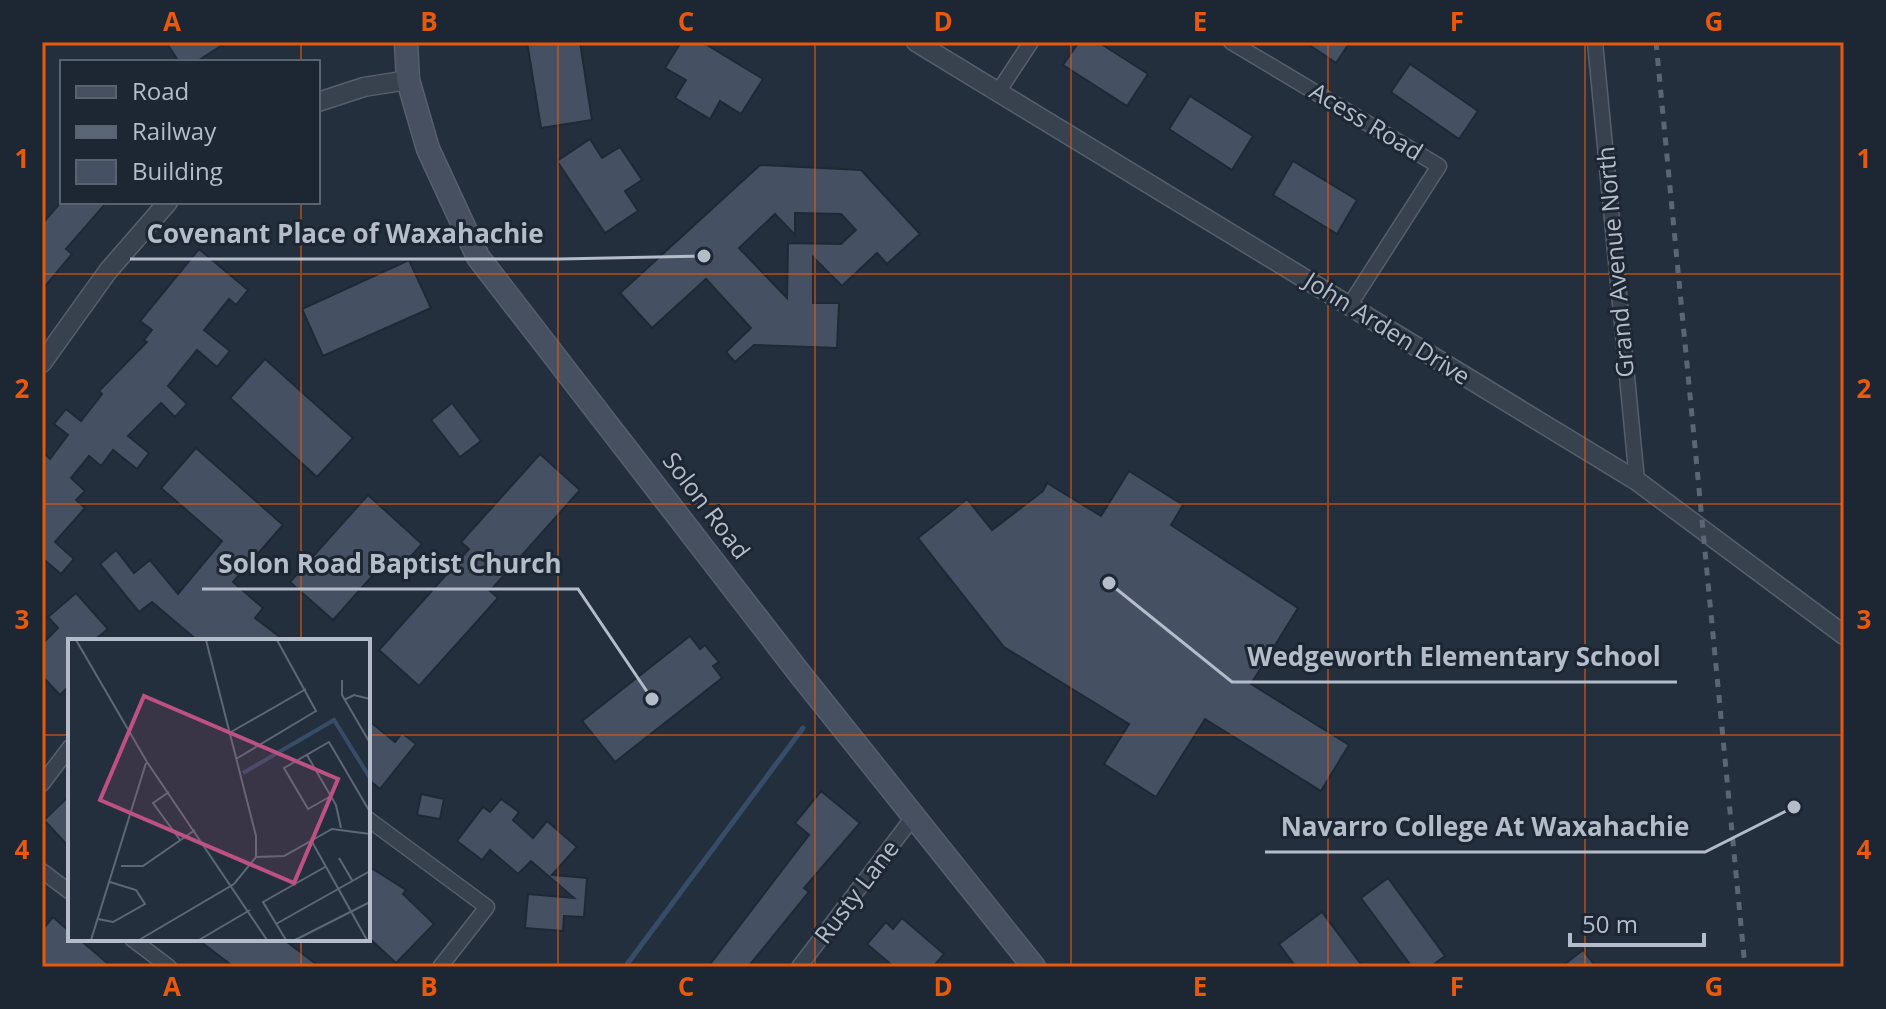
<svg xmlns="http://www.w3.org/2000/svg" width="1886" height="1009" viewBox="0 0 1886 1009" font-family="'Open Sans',sans-serif">
  <style>
    .lines { fill: none; stroke-linecap: round; stroke-linejoin: round }
    .stream { stroke: #394c67; stroke-width: 5 }
    .building { fill: #455162; stroke: #1f2835; stroke-width: 2; fill-rule: evenodd }
    .minor-casing { stroke: #565f6c; stroke-width: 17 }
    .tertiary-casing { stroke: #565f6c; stroke-width: 21 }
    .secondary-casing { stroke: #565f6c; stroke-width: 25 }
    .minor { stroke: #38414e; stroke-width: 14 }
    .tertiary { stroke: #38414e; stroke-width: 18 }
    .secondary { stroke: #465061; stroke-width: 22 }
    .rail { stroke: #5a6575; stroke-width: 5; stroke-dasharray: 8 8; stroke-linecap: butt }
    .grid { fill: none; stroke: #e8590c; stroke-width: 2; stroke-opacity: 0.55 }
    .labels { text-anchor: middle; stroke-width: 6; stroke-linejoin: round; paint-order: stroke }
    .street-label { font-size: 24px; fill: #b4bcc9; stroke: #1d2633 }
    .inset-river { fill: none; stroke: #394c67; stroke-width: 4 }
    .inset-road { fill: none; stroke: #5e6776; stroke-width: 2 }
    .view { fill: #bd5182; fill-opacity: 0.15; stroke: #bd5182; stroke-width: 4 }
    .inset-edge { fill: none; stroke: #b4bcc9; stroke-width: 4 }
    .leader { fill: none; stroke: #b4bcc9; stroke-width: 3 }
    .callout-dot { fill: #b4bcc9; stroke: #1d2633; stroke-width: 3 }
    .callout-label { font-size: 26px; text-anchor: middle; font-weight: bold; fill: #b4bcc9; stroke: #1d2633; stroke-width: 6; stroke-linejoin: round; paint-order: stroke }
    .neatline { fill: none; stroke: #e8590c; stroke-width: 3 }
    .grid-label { font-size: 26px; text-anchor: middle; font-weight: bold; fill: #e8590c }
  </style>
  <rect width="100%" height="100%" fill="#242f3e"/>
  <g class="lines">
    <path class="stream" d="M625 967 803 728"/>
  </g>
  <g class="building">
    <path d="M166 42H227L196 62H179Z"/>
    <path d="M527 42H580L592 120 541 128Z"/>
    <path d="M681 42H702L763 79 741 114 720 101 710 119 675 98 686 80 665 68Z"/>
    <path d="M1079 42H1098L1148 74 1127 106 1063 65Z"/>
    <path d="M1305 42H1350L1336 63Z"/>
    <path d="M1410 64 1478 111 1459 139 1391 92Z"/>
    <path d="M1190 96 1253 136 1232 170 1169 129Z"/>
    <path d="M590 139 602 158 620 147 642 180 625 191 638 211 605 233 557 161Z"/>
    <path d="M1293 161 1357 200 1337 234 1273 195Z"/>
    <path d="M760 165 861 170 920 234 887 264 877 253 842 286 813 257V303H839L837 348 754 345 735 362 726 352 751 328 706 279 652 328 620 293ZM795 213 841 214 856 230 841 244 788 243 787 298 739 248 775 214 795 235Z"/>
    <path d="M61 202H107L66 249 72 254 42 290V224Z"/>
    <path d="M199 249 248 290 236 305 229 299 204 330 230 351 217 367 197 350 168 386 187 404 175 417 161 403 128 436 149 453 137 469 113 450 101 466 89 456 71 478 85 491 76 500 85 508 55 542 74 559 61 574 42 558V451L50 459 68 435 54 424 66 409 81 421 102 394 99 391 147 342 144 340 152 330 140 321Z"/>
    <path d="M409 260 431 308 323 356 302 309Z"/>
    <path d="M265 359 353 438 317 477 230 398Z"/>
    <path d="M452 403 481 441 460 457 431 420Z"/>
    <path d="M196 448 283 525 233 582 263 608 255 618 285 641H198L152 602 139 612 100 564 116 550 134 573 150 560 178 594 222 541 161 488Z"/>
    <path d="M540 454 580 490 490 591 498 598 419 686 379 650 469 549 461 542Z"/>
    <path d="M1129 471 1183 505 1171 525 1298 608 1251 684 1349 745 1321 791 1205 719 1156 797 1104 764 1129 724 1004 647 918 538 967 499 992 530 1043 491 1047 483 1101 516Z"/>
    <path d="M368 495 422 544 395 574 383 564 333 620 290 582Z"/>
    <path d="M76 593 108 629 93 641H70V685L60 695 42 676V644L58 628 48 617Z"/>
    <path d="M690 636 700 649 705 645 719 662 713 666 722 678 615 762 582 721Z"/>
    <path d="M368 720 395 742 402 733 416 744 380 789 368 779Z"/>
    <path d="M821 791 860 823 804 888 809 892 748 967H708L809 835 795 823Z"/>
    <path d="M421 794 444 799 440 819 417 815Z"/>
    <path d="M70 795V848L44 820Z"/>
    <path d="M501 799 519 812 513 820 533 838 547 821 577 847 552 875 587 878 584 917 564 916 563 931 525 928 528 894 574 898 531 861 518 874 490 850 482 860 457 841 483 807 490 812Z"/>
    <path d="M368 866 406 890 403 894 434 924 396 963 368 937Z"/>
    <path d="M1388 878 1445 956 1430 967H1412L1361 898Z"/>
    <path d="M1322 912 1363 967H1296L1279 944Z"/>
    <path d="M53 917 70 932V939H79L112 967H42V930Z"/>
    <path d="M902 918 944 954 933 967H894L867 944 886 922 893 929Z"/>
    <path d="M197 939H283L320 967H234Z"/>
    <path d="M1583 950 1596 967H1561Z"/>
  </g>
  <g class="lines">
    <g class="minor-casing">
      <g id="minor">
        <path d="M1231 42 1439 166 1349 306"/>
        <path d="M1595 42 1637 481"/>
        <path d="M998 92 1031 42"/>
        <path d="M42 784 70 747"/>
        <path d="M368 819 487 907 440 967"/>
        <path d="M42 871 70 892"/>
        <path d="M132 939 169 967"/>
        <path d="M799 967 914 816"/>
      </g>
    </g>
    <g class="tertiary-casing">
      <g id="tertiary">
        <path d="M916 42 1637 481 1844 635"/>
        <path d="M318 102 364 87 408 80"/>
        <path d="M42 363 108 271 168 202"/>
      </g>
    </g>
    <g class="secondary-casing">
      <path id="secondary" d="M406 42 408 80 428 149 478 257 800 674 1034 967"/>
    </g>
    <use href="#minor" class="minor"/>
    <use href="#tertiary" class="tertiary"/>
    <use href="#secondary" class="secondary"/>
    <path class="rail" d="M1656 42 1745 967"/>
  </g>
  <path class="grid" d="M301 42V62M558 42V967M815 42V967M1071 42V967M1328 42V967M1585 42V967M301 202V641M42 274H1844M42 504H1844M42 735H70M368 735H1844M301 939V967"/>
  <g class="labels">
    <g class="street-label">
      <text transform="translate(1366 122) rotate(31)" y="8">Acess Road</text>
      <text transform="translate(1616 262) rotate(-95)" y="8">Grand Avenue North</text>
      <text transform="translate(1387 329) rotate(32)" y="8">John Arden Drive</text>
      <text transform="translate(706 506) rotate(53)" y="8">Solon Road</text>
      <text transform="translate(857 892) rotate(-53)" y="8">Rusty Lane</text>
    </g>
  </g>
  <g transform="translate(68 639)">
    <rect width="302" height="302" fill="#242f3e"/>
    <path class="inset-river" d="M175 134 266 81 302 139"/>
    <path class="inset-road" d="M8 1 79 123 199 301M274 41V56L302 104M276 61 286 56 302 60M163 93 238 50M239 116 268 166 273 189M168 120 248 72 209 1M101 153 85 164 112 201M263 157 240 170 216 129 261 103 302 173M243 201 299 301M188 218 216 217 264 190 302 195M271 219 284 241M53 227H75L127 191M30 280 45 283 77 265 68 251 42 243M208 285 302 232M23 301 78 124M71 301 166 245 188 218V197L138 1M131 301 182 271M218 301 195 263 257 228M227 301 302 263"/>
    <path class="view" d="M76 57 270 140 226 244 32 161Z"/>
    <rect width="302" height="302" class="inset-edge"/>
  </g>
  <path class="leader" d="M704 256L560 259H130M652 699L578 589H202M1109 583L1232 682H1677M1794 807L1705 852H1265"/>
  <g class="callout-dot">
    <circle cx="704" cy="256" r="8"/>
    <circle cx="652" cy="699" r="8"/>
    <circle cx="1109" cy="583" r="8"/>
    <circle cx="1794" cy="807" r="8"/>
  </g>
  <g class="callout-label">
    <text x="345" y="243">Covenant Place of Waxahachie</text>
    <text x="390" y="573">Solon Road Baptist Church</text>
    <text x="1454" y="666">Wedgeworth Elementary School</text>
    <text x="1485" y="836">Navarro College At Waxahachie</text>
  </g>
  <rect width="1886" height="1009" fill="none" stroke="#1d2633" stroke-width="88"/>
  <rect x="60" y="60" width="260" height="144" fill="#1d2633" stroke="#59626f" stroke-width="2"/>
  <rect x="76" y="86" width="40" height="12" fill="#465061" stroke="#59626f" stroke-width="2"/>
  <text x="132" y="100" font-size="24" fill="#b4bcc9">Road</text>
  <rect x="76" y="126" width="40" height="12" fill="#5a6575" stroke="#59626f" stroke-width="2"/>
  <text x="132" y="140" font-size="24" fill="#b4bcc9">Railway</text>
  <rect x="76" y="160" width="40" height="24" fill="#455162" stroke="#59626f" stroke-width="2"/>
  <text x="132" y="180" font-size="24" fill="#b4bcc9">Building</text>
  <path d="M1570 933v12h134v-12" fill="none" stroke="#b4bcc9" stroke-width="4"/>
  <text x="1582" y="933" font-size="24" fill="#b4bcc9" stroke="#1d2633" stroke-width="6" paint-order="stroke">50 m</text>
  <rect x="44" y="44" width="1798" height="921" class="neatline"/>
  <g class="grid-label">
    <text x="172" y="31">A</text>
    <text x="429" y="31">B</text>
    <text x="686" y="31">C</text>
    <text x="943" y="31">D</text>
    <text x="1200" y="31">E</text>
    <text x="1457" y="31">F</text>
    <text x="1714" y="31">G</text>
    <text x="22" y="168">1</text>
    <text x="1864" y="168">1</text>
    <text x="22" y="398">2</text>
    <text x="1864" y="398">2</text>
    <text x="22" y="629">3</text>
    <text x="1864" y="629">3</text>
    <text x="22" y="859">4</text>
    <text x="1864" y="859">4</text>
    <text x="172" y="996">A</text>
    <text x="429" y="996">B</text>
    <text x="686" y="996">C</text>
    <text x="943" y="996">D</text>
    <text x="1200" y="996">E</text>
    <text x="1457" y="996">F</text>
    <text x="1714" y="996">G</text>
  </g>
</svg>
